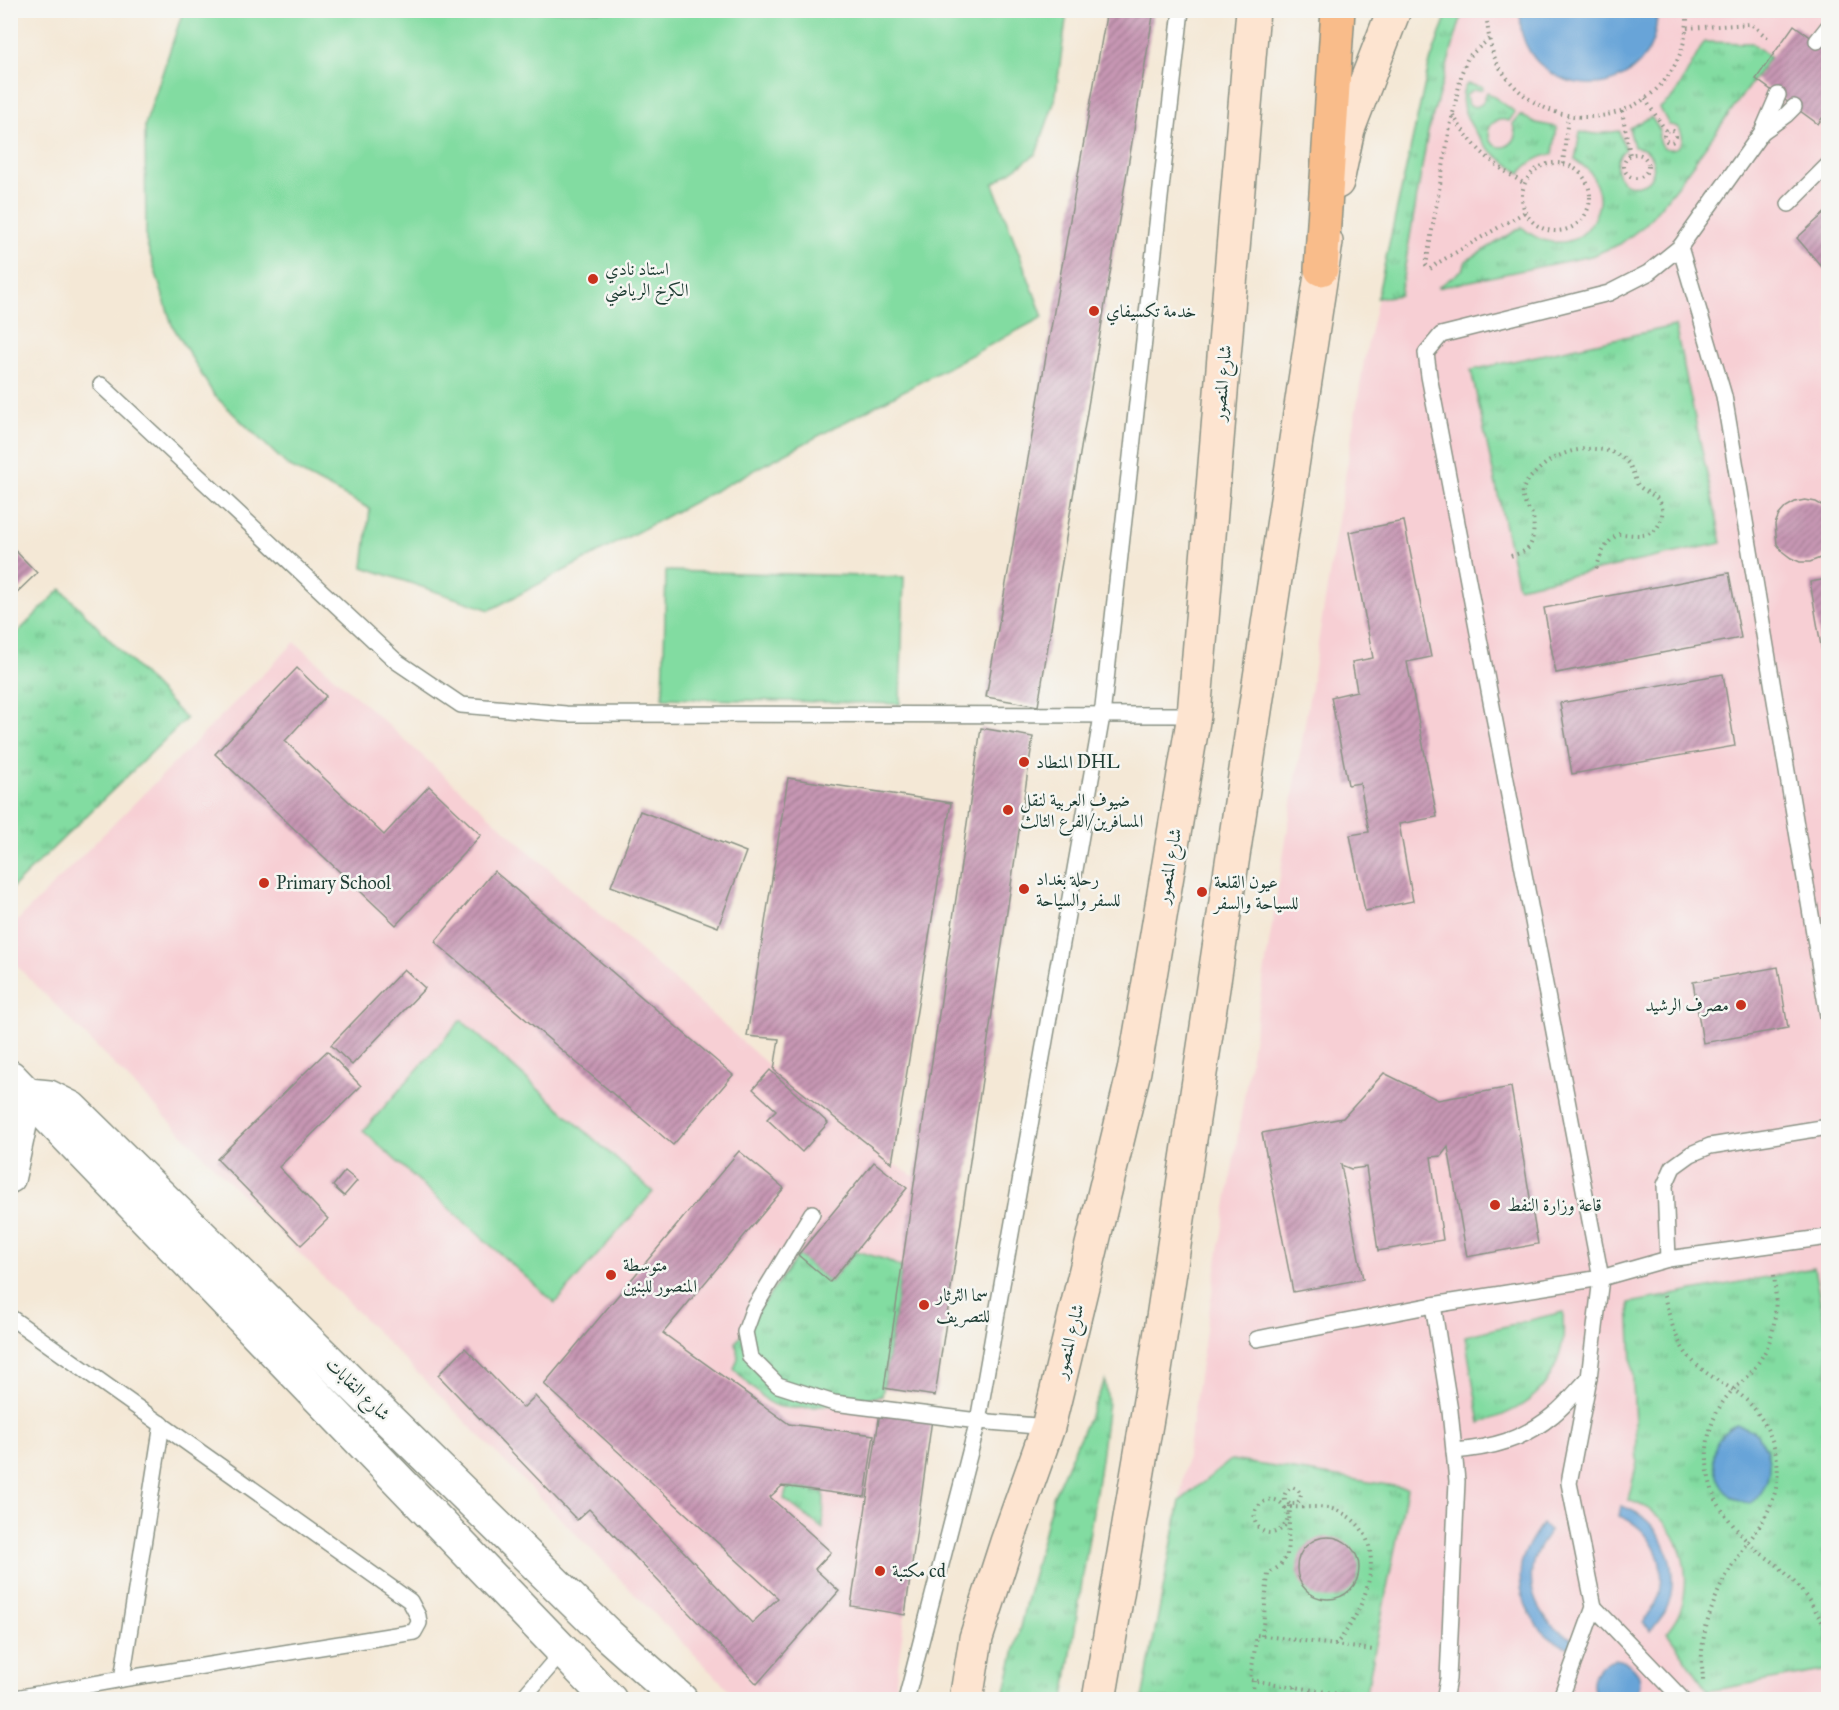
<svg xmlns="http://www.w3.org/2000/svg" width="1839" height="1710" viewBox="0 0 1839 1710" font-family="'IM FELL Great Primer',Amiri,serif">
  <style>
    .built { fill: #f7cfd4 }
    .grass { fill: url(#grass-tufts); stroke: #508c6a; stroke-width: 1.5 }
    .pitch { fill: #82dca1; stroke: #508c6a; stroke-width: 1.5 }
    .water { fill: #67a4d8; stroke: #437086; stroke-width: 1.5 }
    .building { fill: url(#building-hatch) }
    .lines { fill: none; stroke-linecap: round; stroke-linejoin: round }
    .service-casing { stroke: #8a9285; stroke-width: 18 }
    .minor-casing { stroke: #8a9285; stroke-width: 33 }
    .tertiary-casing { stroke: #8a9285; stroke-width: 36 }
    .secondary-casing { stroke: #8a9285; stroke-width: 36 }
    .primary-casing { stroke: #8a9285; stroke-width: 36 }
    .path { stroke: #8a9285; stroke-width: 4; stroke-dasharray: 1.5 4.5; stroke-linecap: butt }
    .service { stroke: #fff; stroke-width: 15 }
    .minor { stroke: #fff; stroke-width: 30 }
    .tertiary { stroke: #fff; stroke-width: 33 }
    .secondary { stroke: #fde4d0; stroke-width: 33 }
    .primary { stroke: #f9bc8a; stroke-width: 33 }
    .poi-dot { fill: #c8321e; stroke: #f6f6f2; stroke-width: 2 }
    .labels { text-anchor: middle; stroke-width: 5; stroke-linejoin: round; paint-order: stroke }
    .poi-label { font-size: 18px; fill: #1f3d34; stroke: #f6f6f2; text-anchor: start }
    .street-label { font-size: 18px; fill: #1f3d34; stroke: #f6f6f2 }
  </style>
  <defs>
    <pattern id="grass-tufts" width="24" height="20" patternUnits="userSpaceOnUse" patternTransform="scale(1.5)"><rect width="24" height="20" fill="#82dca1"/><path d="M3 7l-1-3M5 7V3M7 7l1-3M15 17l-1-3M17 17v-4M19 17l1-3" fill="none" stroke="#6ab484"/></pattern>
    <pattern id="building-hatch" width="6" height="6" patternUnits="userSpaceOnUse" patternTransform="scale(1.5)"><rect width="6" height="6" fill="#c797b4"/><path d="M-1 1l2-2M0 6l6-6M5 7l2-2" fill="none" stroke="#a17c93"/></pattern>
  </defs>
  <rect width="100%" height="100%" fill="#f6f6f2"/>
  <filter id="ink" filterUnits="userSpaceOnUse"><feTurbulence type="fractalNoise" baseFrequency=".0167" numOctaves="2"/><feDisplacementMap in="SourceGraphic" scale="12" xChannelSelector="R" yChannelSelector="G"/><feConvolveMatrix kernelMatrix="1 2 1 2 8 2 1 2 1" color-interpolation-filters="sRGB"/></filter>
  <filter id="wash" filterUnits="userSpaceOnUse"><feTurbulence type="fractalNoise" baseFrequency=".008" numOctaves="4" result="noise"/><feDisplacementMap in="SourceGraphic" scale="24" xChannelSelector="R" yChannelSelector="G"/><feGaussianBlur stdDeviation="1.35" result="paint"/><feColorMatrix in="noise" values="0 0 0 0 0 0 0 0 0 0 0 0 0 0 0 0 0 1.4 0 .05"/><feComposite in="paint" operator="in"/></filter>
  <g filter="url(#wash)">
    <rect width="100%" height="100%" fill="#f4e8d6"/>
    <g class="built">
      <path d="M1448 11H1828V1699L1142 1700 1180 1501 1207 1324 1364 361 1429 65Z"/>
      <path d="M295 642 774 1070 892 1163 916 1177 851 1606 905 1615 895 1688 891 1699H738L11 960V927Z"/>
    </g>
    <g class="grass">
      <path d="M1448 11H1463L1428 132 1400 295 1377 298 1429 65Z"/>
      <path d="M1704 42 1752 43 1770 57 1677 186 1645 225 1620 244 1591 256 1437 288 1463 269 1466 261 1522 227C1546 249 1581 249 1595 216 1600 205 1601 196 1596 185 1594 181 1593 175 1590 172 1586 167 1580 164 1575 160L1580 132 1597 134 1619 131 1625 149C1619 155 1615 162 1617 171 1623 196 1662 186 1652 159 1649 150 1643 148 1634 147L1629 128 1651 117 1660 130C1651 157 1690 153 1681 132 1679 127 1675 125 1669 125L1660 108 1675 95Z"/>
      <path d="M1467 84 1483 87 1482 90C1475 90 1470 89 1466 96L1468 105 1476 107 1482 104 1487 92 1515 112 1509 121C1499 118 1494 121 1488 128L1490 141C1499 150 1509 149 1516 137L1513 124 1520 115 1536 123 1557 127 1553 154C1540 156 1529 162 1520 173 1510 165 1496 157 1487 147 1474 132 1453 103 1467 84Z"/>
      <path d="M1675 326 1722 543 1518 587 1471 370Z"/>
      <path d="M61 589 186 719 11 889V639Z"/>
      <path d="M856 1251 887 1260 902 1268 882 1396C857 1400 793 1415 772 1404 761 1398 744 1379 734 1369L738 1358 736 1342 798 1255 830 1282Z"/>
      <path d="M1814 1268 1828 1342V1670L1708 1691 1667 1632C1695 1600 1690 1547 1660 1518 1651 1509 1640 1504 1628 1500L1637 1463 1629 1303Z"/>
      <path d="M1563 1312C1563 1321 1564 1331 1563 1340 1554 1389 1525 1410 1480 1423L1465 1336Z"/>
      <path d="M1105 1381 1108 1402 1101 1459 1064 1699H1003L1026 1602 1053 1497Z"/>
      <path d="M1231 1460 1407 1488 1365 1699H1142L1180 1501Z"/>
      <path d="M787 1487 824 1492 823 1529 784 1499Z"/>
    </g>
    <g class="pitch">
      <path d="M183 11H1065L1066 20 1055 100 1036 154 993 184 1043 317 490 610 363 567 370 509 288 466 214 395 172 325 146 241 145 125Z"/>
      <path d="M666 571 904 577 900 704 663 698Z"/>
      <path d="M461 1020 653 1192 555 1303 363 1131Z"/>
    </g>
    <g class="water">
      <path d="M1520 11H1657C1657 26 1655 41 1646 55 1614 103 1537 89 1522 34 1520 27 1521 18 1520 11Z"/>
      <path d="M1736 1425C1768 1428 1778 1470 1760 1494 1758 1497 1755 1502 1750 1503 1746 1505 1741 1502 1737 1500 1710 1485 1703 1438 1736 1425Z"/>
      <path d="M1621 1506C1664 1518 1684 1574 1665 1612 1661 1618 1655 1625 1651 1631L1643 1623C1651 1612 1660 1600 1661 1586 1665 1556 1647 1526 1619 1516Z"/>
      <path d="M1542 1524 1550 1531C1542 1543 1533 1554 1532 1569 1528 1599 1546 1629 1575 1639L1571 1648C1537 1639 1516 1600 1521 1566 1524 1550 1533 1537 1542 1524Z"/>
      <path d="M1614 1659C1637 1662 1647 1680 1634 1699H1599C1586 1683 1595 1665 1614 1659Z"/>
    </g>
    <g id="blocks">
      <g class="building">
        <path d="M1107 10H1154L1038 706 986 697Z"/>
        <path d="M1794 25 1828 50V110L1818 124 1756 79Z"/>
        <path d="M1828 210V274L1797 238Z"/>
        <path d="M1805 500 1816 502 1825 507 1828 511V551L1820 558 1810 562H1800L1791 558 1783 552 1777 544 1775 524 1779 515 1786 507 1795 502Z"/>
        <path d="M1404 521 1431 657 1407 662 1437 817 1399 824 1413 901 1365 911 1350 835 1369 832 1360 783 1348 785 1331 697 1357 691 1352 662 1373 658 1349 532Z"/>
        <path d="M10 545 37 573 10 599Z"/>
        <path d="M1729 573 1741 638 1556 673 1544 608Z"/>
        <path d="M1828 579V681H1827L1810 582Z"/>
        <path d="M297 668 326 696 285 741 384 835 429 786 481 835 396 925 215 754Z"/>
        <path d="M1723 674 1735 746 1572 774 1560 703Z"/>
        <path d="M981 728 1033 737 935 1396 884 1388Z"/>
        <path d="M788 778 951 803 892 1163 774 1070 779 1039 747 1036Z"/>
        <path d="M640 811 746 852 718 927 611 886Z"/>
        <path d="M494 871 733 1075 673 1145 435 942Z"/>
        <path d="M1778 967 1788 1028 1703 1043 1693 982Z"/>
        <path d="M404 969 425 988 352 1065 331 1045Z"/>
        <path d="M327 1051 361 1086 279 1167 328 1219 301 1245 217 1159Z"/>
        <path d="M770 1070 828 1123 802 1152 767 1119 776 1110 753 1089Z"/>
        <path d="M1384 1073 1438 1100 1511 1087 1538 1244 1467 1257 1448 1147 1441 1156 1431 1157 1443 1240 1378 1251 1366 1167 1351 1169 1341 1165 1363 1279 1293 1292 1262 1133 1343 1118Z"/>
        <path d="M739 1151 784 1188 663 1333 789 1424 874 1435 865 1497 782 1486 770 1497 831 1552 815 1569 839 1591 757 1684 589 1509 577 1520 438 1375 465 1348 523 1408 535 1396 752 1623 778 1598 544 1384Z"/>
        <path d="M874 1162 907 1188 830 1282 798 1255Z"/>
        <path d="M345 1171 357 1181 344 1196 333 1186Z"/>
        <path d="M880 1412 932 1419 905 1615 851 1606Z"/>
        <circle cx="1328" cy="1568" r="31"/>
      </g>
    </g>
  </g>
  <g filter="url(#ink)">
    <use href="#blocks" fill-opacity="0" stroke="#8a9285" stroke-width="1.5"/>
    <g class="lines">
      <g class="service-casing">
        <g id="service">
          <path d="M1817 41 1828 27"/>
          <path d="M1762 132 1786 115 1794 107"/>
          <path d="M1789 204 1828 165"/>
          <path d="M1680 247 1724 396 1828 1016"/>
          <path d="M101 385 396 661 461 705 566 714 1194 715"/>
          <path d="M812 1213 753 1310 745 1332 750 1357 778 1385 834 1403 978 1421 1048 1427"/>
          <path d="M1668 1259 1665 1185 1673 1167 1691 1154 1710 1146 1828 1127"/>
          <path d="M1433 1305 1450 1411 1457 1481 1448 1679 1444 1700"/>
          <path d="M10 1317 410 1601 418 1616 419 1623 414 1632 122 1679 10 1699"/>
          <path d="M1257 1339 1433 1305 1601 1278 1668 1259 1828 1237"/>
          <path d="M1454 1451C1491 1448 1523 1440 1553 1415 1566 1405 1577 1390 1589 1378"/>
          <path d="M1594 1607 1683 1700"/>
          <path d="M122 1679 162 1424"/>
          <path d="M521 1700 563 1651"/>
          <path d="M906 1700 978 1421 1102 716 1181 10"/>
          <path d="M1560 1700 1594 1607 1569 1483 1589 1378 1601 1278 1429 376 1426 353 1441 335 1609 293 1648 273 1680 247 1762 132 1778 95"/>
        </g>
      </g>
      <g class="minor-casing">
        <path id="minor" d="M10 1178 28 1095"/>
      </g>
      <g class="tertiary-casing">
        <g id="tertiary">
          <path d="M10 1077 610 1700"/>
          <path d="M28 1095 49 1097 71 1108 609 1636 681 1700"/>
        </g>
      </g>
      <g class="secondary-casing">
        <g id="secondary">
          <path d="M1337 182 1348 129 1394 10"/>
          <path d="M966 1700 976 1638 1007 1542 1048 1427 1134 1071 1194 715 1253 10"/>
          <path d="M1099 1700 1154 1377 1326 242"/>
        </g>
      </g>
      <g class="primary-casing">
        <path id="primary" d="M1321 269 1338 10"/>
      </g>
      <g class="path">
        <path d="M1486 10C1488 30 1489 51 1500 68 1557 157 1691 117 1687 10"/>
        <path d="M1687 28 1751 24 1769 39"/>
        <path d="M1489 39 1468 57 1462 72 1450 127 1426 265 1430 269 1436 264 1525 212"/>
        <path d="M1645 99 1666 131"/>
        <path d="M1622 111 1630 155"/>
        <path d="M1453 115C1472 147 1493 165 1525 184"/>
        <circle cx="1670" cy="136" r="6"/>
        <circle cx="1636" cy="166" r="12"/>
        <circle cx="1556" cy="197" r="34"/>
        <path d="M1563 164 1568 116"/>
        <path d="M1511 556C1516 554 1522 553 1526 550 1535 544 1534 524 1533 515 1521 501 1518 490 1532 476 1540 468 1550 459 1561 455 1580 446 1612 446 1626 461 1635 470 1633 478 1638 485 1644 492 1655 494 1660 502 1663 507 1663 513 1661 519 1655 541 1636 534 1619 534 1604 543 1601 554 1596 570"/>
        <path d="M1774 1275C1777 1301 1777 1332 1763 1355 1758 1364 1751 1373 1744 1381 1739 1385 1734 1388 1730 1393 1705 1421 1701 1460 1714 1495 1720 1511 1742 1537 1755 1549 1762 1555 1770 1559 1777 1565 1799 1585 1816 1607 1828 1634"/>
        <path d="M1664 1296C1670 1318 1675 1341 1690 1358 1703 1373 1721 1382 1738 1393 1757 1407 1771 1431 1776 1454 1786 1507 1749 1535 1726 1576 1715 1595 1702 1632 1702 1654 1701 1663 1703 1672 1703 1681"/>
        <path d="M1285 1508C1295 1523 1274 1541 1260 1529 1242 1512 1272 1486 1285 1508L1290 1507V1504H1296L1300 1500 1301 1494 1297 1489 1292 1487C1285 1491 1284 1494 1285 1501L1290 1504"/>
        <path d="M1262 1636 1268 1574 1280 1566 1287 1555 1290 1507C1302 1508 1316 1506 1328 1508 1335 1509 1343 1513 1349 1517 1392 1547 1363 1615 1335 1645"/>
        <path d="M1365 1698 1250 1680 1257 1635 1374 1650"/>
        <path d="M1252 1700 1254 1681"/>
        <path d="M1294 1700 1295 1687"/>
      </g>
      <use href="#service" class="service"/>
      <use href="#minor" class="minor"/>
      <use href="#tertiary" class="tertiary"/>
      <use href="#secondary" class="secondary"/>
      <use href="#primary" class="primary"/>
    </g>
  </g>
  <g class="poi-dot">
    <circle cx="593" cy="279" r="6"/>
    <circle cx="1094" cy="311" r="6"/>
    <circle cx="1024" cy="762" r="6"/>
    <circle cx="1008" cy="810" r="6"/>
    <circle cx="264" cy="883" r="6"/>
    <circle cx="1024" cy="889" r="6"/>
    <circle cx="1202" cy="892" r="6"/>
    <circle cx="1741" cy="1005" r="6"/>
    <circle cx="1495" cy="1205" r="6"/>
    <circle cx="611" cy="1275" r="6"/>
    <circle cx="924" cy="1305" r="6"/>
    <circle cx="880" cy="1571" r="6"/>
  </g>
  <g class="labels">
    <g class="poi-label">
      <text x="605" y="275">استاد نادي<tspan x="605" dy="21">الكرخ الرياضي</tspan></text>
      <text x="1106" y="317">خدمة تكسيفاي</text>
      <text x="1036" y="768">المنطاد DHL</text>
      <text x="1020" y="806">ضيوف العربية لنقل<tspan x="1020" dy="21">المسافرين/الفرع الثالث</tspan></text>
      <text x="1036" y="885">رحلة بغداد<tspan x="1036" dy="21">للسفر والسياحة</tspan></text>
      <text x="1214" y="888">عيون القلعة<tspan x="1214" dy="21">للسياحة والسفر</tspan></text>
      <text x="276" y="889">Primary School</text>
      <text x="1729" y="1011" text-anchor="end">مصرف الرشيد</text>
      <text x="1507" y="1211">قاعة وزارة النفط</text>
      <text x="623" y="1271">متوسطة<tspan x="623" dy="21">المنصور للبنين</tspan></text>
      <text x="936" y="1301">سما الثرثار<tspan x="936" dy="21">للتصريف</tspan></text>
      <text x="892" y="1577">مكتبة cd</text>
    </g>
    <g class="street-label">
      <text transform="translate(1222 383) rotate(-85)" y="6">شارع المنصور</text>
      <text transform="translate(1169 866) rotate(-80)" y="6">شارع المنصور</text>
      <text transform="translate(1069 1341) rotate(-76)" y="6">شارع المنصور</text>
      <text transform="translate(358 1389) rotate(44)" y="6">شارع النقابات</text>
    </g>
  </g>
  <rect width="1839" height="1710" fill="none" stroke="#f6f6f2" stroke-width="36"/>
</svg>
